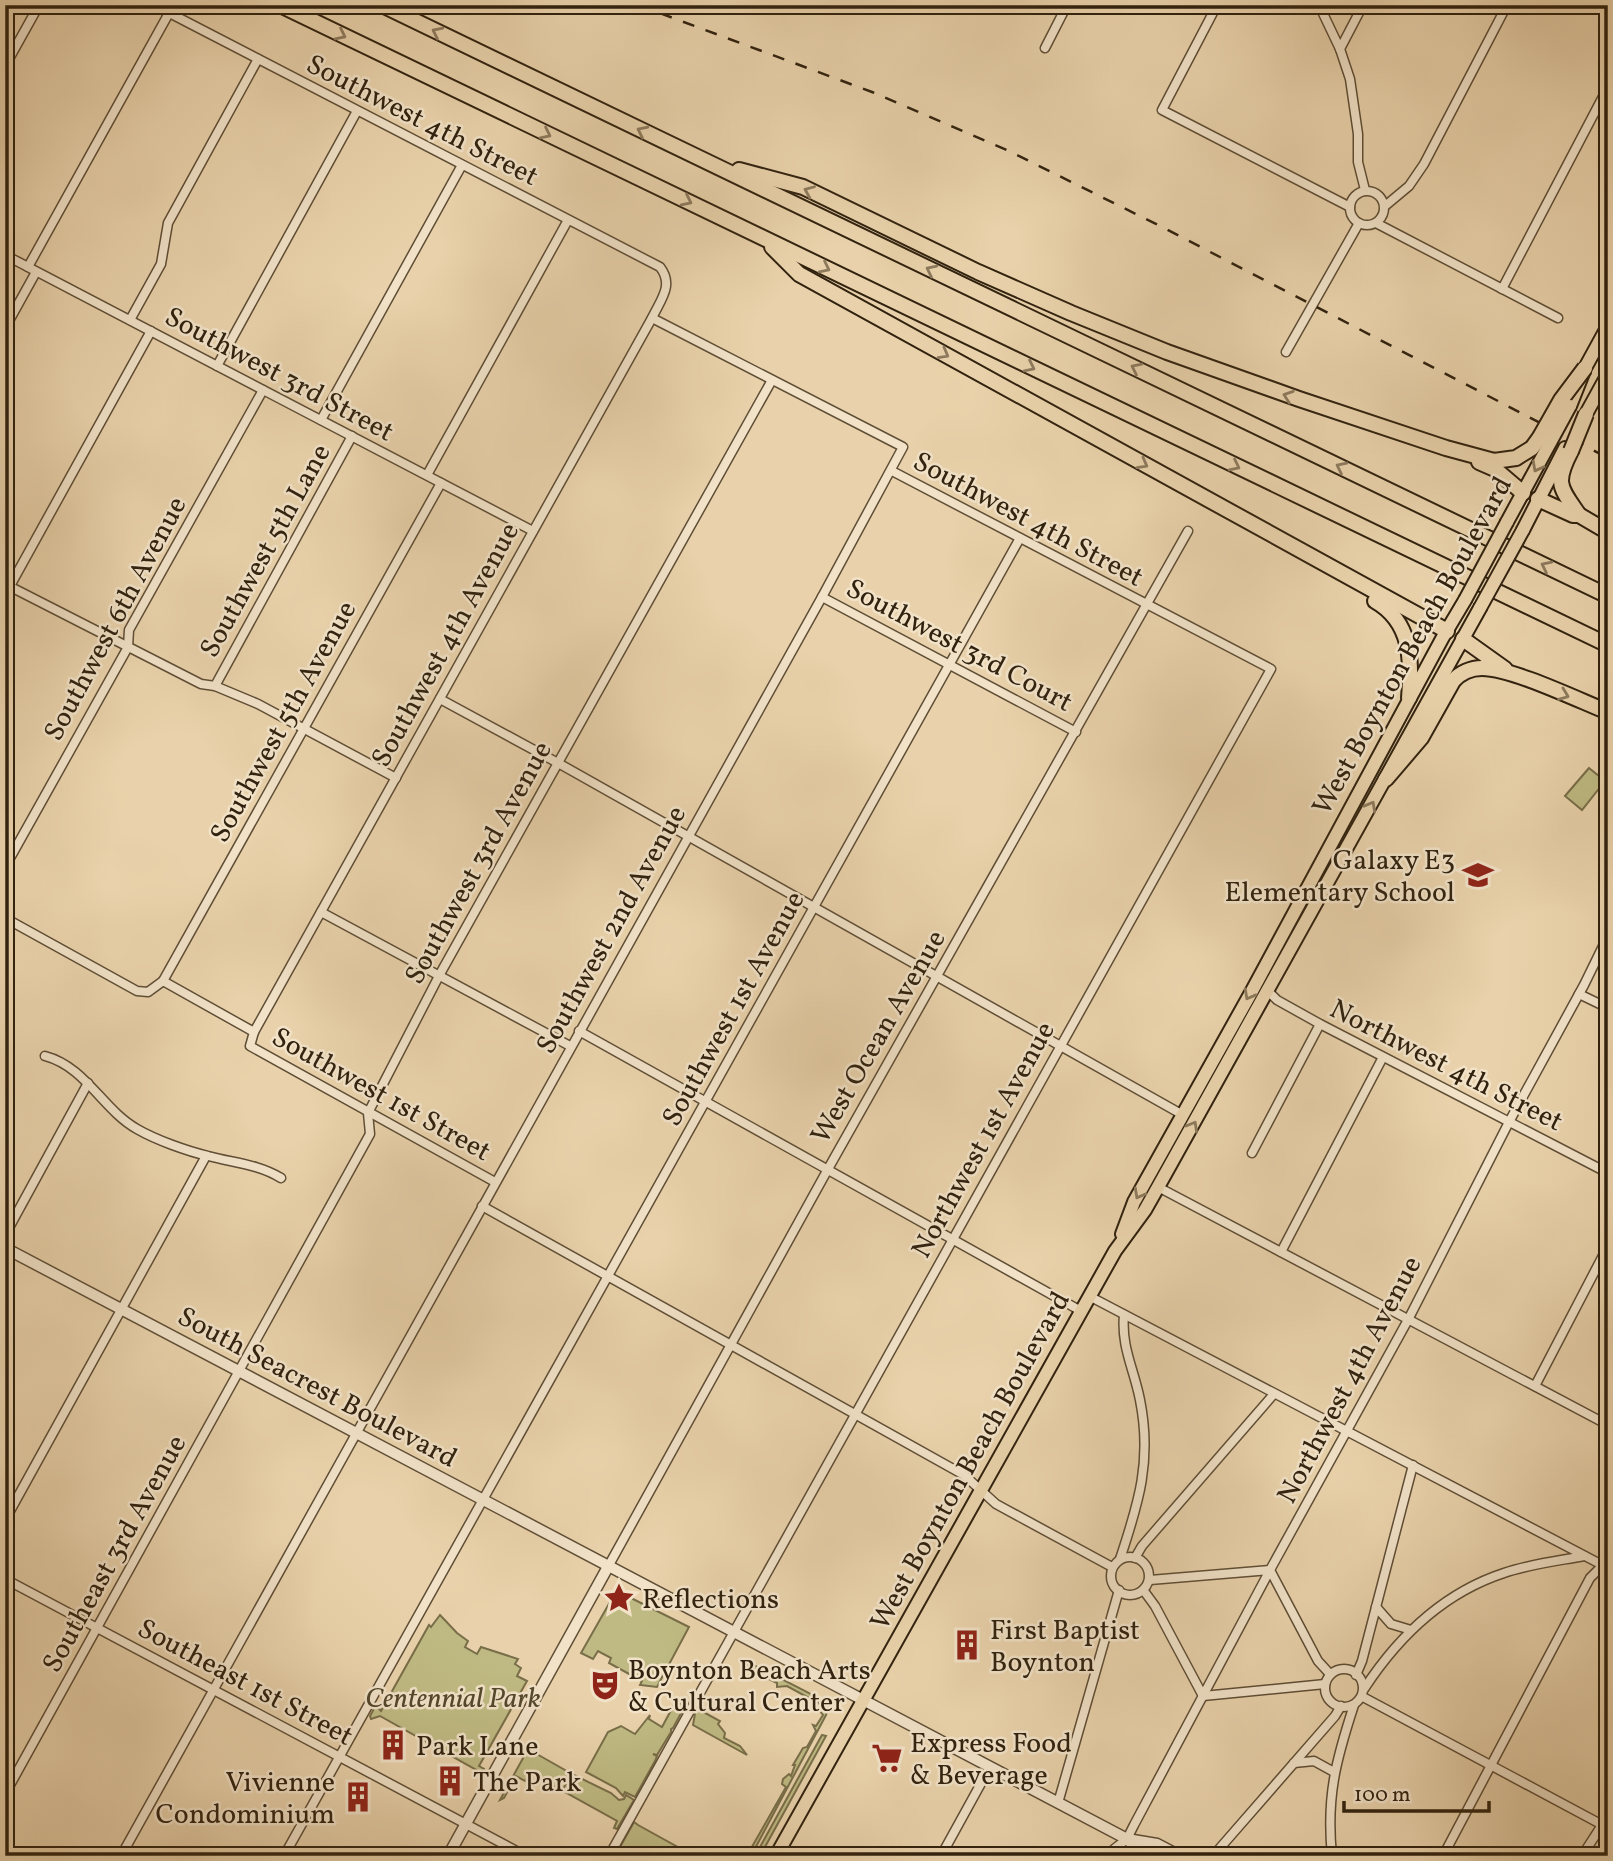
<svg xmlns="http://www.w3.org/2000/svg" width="1613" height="1861" viewBox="0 0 1613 1861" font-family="Vollkorn,serif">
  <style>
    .green { fill: #bfba83; stroke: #786e49; stroke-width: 2 }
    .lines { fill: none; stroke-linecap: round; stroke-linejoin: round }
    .minor-casing { stroke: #5f4e36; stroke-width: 11 }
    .tertiary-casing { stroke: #5f4e36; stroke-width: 13 }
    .primary-casing { stroke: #31220f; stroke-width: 16 }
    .motorway-casing { stroke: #31220f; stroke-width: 18 }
    .minor { stroke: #f1e2c8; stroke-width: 8 }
    .tertiary { stroke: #f1e2c8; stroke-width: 10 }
    .primary { stroke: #e9d2ab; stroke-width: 12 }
    .motorway { stroke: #e9d2ab; stroke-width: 14 }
    .rail { stroke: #31220f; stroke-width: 2.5; stroke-dasharray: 12 12; stroke-linecap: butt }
    .primary-bridge-casing { stroke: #31220f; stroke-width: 16; stroke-linecap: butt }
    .motorway-bridge-casing { stroke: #31220f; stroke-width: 18; stroke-linecap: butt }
    .primary-bridge { stroke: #e9d2ab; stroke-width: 12 }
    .motorway-bridge { stroke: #e9d2ab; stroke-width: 14 }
    .oneway { stroke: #8d7a5d }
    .labels { text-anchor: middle; stroke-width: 5; stroke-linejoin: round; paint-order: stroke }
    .street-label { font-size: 28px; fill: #31220f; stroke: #f1e2c8 }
    .poi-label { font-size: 28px; fill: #31220f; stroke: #f1e2c8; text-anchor: start }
    .park-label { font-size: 28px; font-style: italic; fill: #54482c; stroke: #f1e2c8 }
  </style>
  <rect width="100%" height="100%" fill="#e9d2ab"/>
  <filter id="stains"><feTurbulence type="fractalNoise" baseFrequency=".00286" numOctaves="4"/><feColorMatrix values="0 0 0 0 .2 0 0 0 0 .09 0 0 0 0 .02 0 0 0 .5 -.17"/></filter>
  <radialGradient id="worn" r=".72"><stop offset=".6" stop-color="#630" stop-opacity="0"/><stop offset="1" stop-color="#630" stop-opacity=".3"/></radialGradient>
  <g class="green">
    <path d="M1589 768 1605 781 1582 810 1565 796Z"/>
    <path d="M629 1597 689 1627 657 1687 640 1685 642 1681 609 1663 611 1658 598 1651 593 1659 581 1653 610 1602 621 1605Z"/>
    <path d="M440 1615 457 1633 468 1641 465 1647 477 1654 481 1647 518 1659 515 1664 521 1668 517 1676 527 1681 479 1766 484 1769 482 1773 380 1716 371 1719 370 1716 376 1705 381 1711 429 1625 431 1627Z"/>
    <path d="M741 1659C753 1665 824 1699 827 1704 829 1708 827 1712 826 1715L751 1856H737L742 1849 749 1852 786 1787 782 1784 783 1779 789 1774 791 1776 795 1765H793L803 1748 807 1747 816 1731 813 1725 816 1726 823 1715 820 1711 822 1705 787 1686 777 1687V1683C767 1679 748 1667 741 1659Z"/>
    <path d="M676 1701 685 1706 673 1728 671 1729V1732L657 1755 653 1754 657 1756 655 1761 635 1797 625 1792 623 1796 616 1788 586 1772 608 1732 621 1726 635 1734 650 1715 649 1719 662 1727Z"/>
    <path d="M696 1708 720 1721 718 1724 725 1733 724 1738 740 1746 747 1755 693 1725Z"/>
    <path d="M822 1735 826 1736 760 1856H755Z"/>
    <path d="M528 1749 572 1774 562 1791 531 1773 525 1781 516 1776 504 1798 500 1800Z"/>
    <path d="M574 1775 611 1793 619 1800 624 1799 626 1795 634 1800 617 1829 614 1828 617 1821 565 1792Z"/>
    <path d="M634 1822 638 1825 694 1856H615Z"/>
  </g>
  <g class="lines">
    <g class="minor-casing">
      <g id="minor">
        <path d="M154 5 660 267C674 285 661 299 652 318L254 1032"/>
        <path d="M1217 5 1162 110 1350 207"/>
        <path d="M1319 5 1340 49 1350 79 1358 134V162L1365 190"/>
        <path d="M1045 48 1067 5"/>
        <path d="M1340 49 1363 5"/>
        <path d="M5 66 39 5"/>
        <circle cx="1367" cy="208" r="17"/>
        <path d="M1385 206 1409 186 1424 164 1507 5"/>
        <path d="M1376 223 1558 318"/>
        <path d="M5 255 533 531"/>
        <path d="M28 267 169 13"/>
        <path d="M1502 289 1608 87"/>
        <path d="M130 320 161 264 168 223 258 59"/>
        <path d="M5 328 36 272"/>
        <path d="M1286 352 1359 223"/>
        <path d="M217 366 357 111"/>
        <path d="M321 420 462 165"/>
        <path d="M427 475 568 220"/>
        <path d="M5 584 201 684 215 686 258 704 396 778"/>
        <path d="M5 595 151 331"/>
        <path d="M822 597 1076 732"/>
        <path d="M215 686 352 436"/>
        <path d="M440 699 558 763 1183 1115"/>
        <path d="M5 867 128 647 129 630 263 390"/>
        <path d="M321 912 570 1046"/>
        <path d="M5 918 137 991 148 992 163 981 254 1032 250 1046 495 1182"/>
        <path d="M163 981 441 483"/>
        <path d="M1269 992 1277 1000 1320 1024 1608 1173"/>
        <path d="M1579 994 1608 1008"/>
        <path d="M579 1031 1081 1311"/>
        <path d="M45 1056C86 1067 102 1109 137 1129 156 1140 187 1151 208 1156 234 1163 258 1164 281 1178"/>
        <path d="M1252 1153 1320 1024"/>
        <path d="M1158 1187 1608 1425"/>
        <path d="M482 1206 964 1475 996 1504 1112 1567"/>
        <path d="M5 1235 88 1083"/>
        <path d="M1281 1252 1383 1057"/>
        <path d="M1089 1296 1608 1568"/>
        <path d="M1535 1386 1608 1246"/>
        <path d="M5 1520 206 1156"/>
        <circle cx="1130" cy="1576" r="19"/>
        <path d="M1135 1558 1142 1546 1273 1395"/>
        <path d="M1120 1559C1139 1502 1152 1460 1140 1400 1134 1369 1121 1347 1124 1315"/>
        <path d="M609 1565 828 1169 1188 531"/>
        <path d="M5 1579 526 1856"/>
        <path d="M1150 1580 1270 1570 1318 1661 1330 1674"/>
        <path d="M1144 1591 1155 1606 1203 1696 1325 1684"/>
        <path d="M1376 1607 1391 1624 1411 1630"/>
        <circle cx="1344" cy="1688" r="19"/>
        <path d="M1356 1675 1362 1661 1413 1465"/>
        <path d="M1364 1689C1398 1637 1443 1593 1504 1573 1530 1564 1557 1561 1584 1556"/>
        <path d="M1363 1697 1608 1828"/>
        <path d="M1294 1763 1314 1761 1334 1772"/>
        <path d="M5 1794 370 1134 368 1113 440 974 772 380"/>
        <path d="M1058 1803 1119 1590"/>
        <path d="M121 1856 822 597 903 447 652 318"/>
        <path d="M284 1856 1020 538"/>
        <path d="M609 1856 1271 669 892 471"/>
        <path d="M941 1856 990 1767"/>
        <path d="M1111 1856 1114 1849 1127 1839 1134 1825 1270 1570 1409 1318 1509 1122 1584 985 1607 938"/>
        <path d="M1213 1856 1335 1716 1341 1706"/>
        <path d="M1332 1856C1326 1797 1336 1760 1354 1705"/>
        <path d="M1443 1856 1590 1578 1603 1565 1608 1556"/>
        <path d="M1582 1856 1602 1825"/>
      </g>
    </g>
    <g class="tertiary-casing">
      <g id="tertiary">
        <path d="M5 1248 1127 1839 1145 1856"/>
        <path d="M1127 1839 1157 1844 1180 1856"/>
        <path d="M448 1856 609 1565"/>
      </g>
    </g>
    <g class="primary-casing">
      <g id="primary">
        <path d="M1570 406 1585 368 1608 326"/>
        <path d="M1586 414 1608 374"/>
        <path d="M1507 522 1551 441"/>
        <path d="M1523 530 1565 448"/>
        <path d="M1122 1234 1134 1202 1252 991 1443 637 1465 600"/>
        <path d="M776 1856 1115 1251 1145 1210 1158 1187 1480 608"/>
      </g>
    </g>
    <g class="motorway-casing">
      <g id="motorway">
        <path d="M280 5 1608 645"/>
        <path d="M382 5 1608 596"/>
        <path d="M739 170 803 187 978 272 1071 313 1167 352 1299 399 1446 448 1494 461 1516 458 1532 448 1540 437"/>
        <path d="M772 247 799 274 1447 631"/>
        <path d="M1571 451C1554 484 1560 487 1579 515"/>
        <path d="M1479 462 1495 469 1523 493"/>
        <path d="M1538 499 1573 515H1579L1608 532"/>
        <path d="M1375 601C1412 622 1412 661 1409 698"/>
        <path d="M1463 639 1505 669"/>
        <path d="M1386 779 1421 738 1453 681C1460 673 1471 668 1482 668 1512 668 1578 700 1608 712"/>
      </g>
    </g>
    <use href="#minor" class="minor"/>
    <use href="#tertiary" class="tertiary"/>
    <use href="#primary" class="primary"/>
    <use href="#motorway" class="motorway"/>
    <path class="rail" d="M638 5 872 92 1009 151 1162 227 1608 458"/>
    <g class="primary-bridge-casing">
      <g id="primary-bridge">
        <path d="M1551 441 1570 406"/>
        <path d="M1465 600 1507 522"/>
        <path d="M1480 608 1523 530"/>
      </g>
    </g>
    <g class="motorway-bridge-casing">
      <g id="motorway-bridge">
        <path d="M1540 437 1561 400 1585 368"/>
        <path d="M1571 451 1586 414"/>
      </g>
    </g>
    <use href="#primary-bridge" class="primary-bridge"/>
    <use href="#motorway-bridge" class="motorway-bridge"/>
  </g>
  <defs><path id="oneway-chevron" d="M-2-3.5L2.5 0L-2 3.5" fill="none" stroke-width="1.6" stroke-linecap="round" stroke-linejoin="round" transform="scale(1.75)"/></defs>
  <g class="oneway">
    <use href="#oneway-chevron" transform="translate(437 32) rotate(-154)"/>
    <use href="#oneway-chevron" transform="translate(341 35) rotate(26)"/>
    <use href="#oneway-chevron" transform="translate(642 131) rotate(-154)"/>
    <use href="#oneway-chevron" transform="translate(546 134) rotate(26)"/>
    <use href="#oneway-chevron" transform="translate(809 191) rotate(-157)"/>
    <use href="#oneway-chevron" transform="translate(687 201) rotate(26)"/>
    <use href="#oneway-chevron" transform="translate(825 268) rotate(26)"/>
    <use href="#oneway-chevron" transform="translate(931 270) rotate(-154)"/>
    <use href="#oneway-chevron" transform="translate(944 354) rotate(29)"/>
    <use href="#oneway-chevron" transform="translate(1030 367) rotate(26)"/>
    <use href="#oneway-chevron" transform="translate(1136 368) rotate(-154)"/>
    <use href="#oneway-chevron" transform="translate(1288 396) rotate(-161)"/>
    <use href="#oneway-chevron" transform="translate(1143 464) rotate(29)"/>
    <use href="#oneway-chevron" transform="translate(1235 466) rotate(26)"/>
    <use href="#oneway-chevron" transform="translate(1341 467) rotate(-154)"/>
    <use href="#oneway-chevron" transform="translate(1537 467) rotate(118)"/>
    <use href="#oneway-chevron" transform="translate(1546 566) rotate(-154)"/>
    <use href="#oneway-chevron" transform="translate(1564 695) rotate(21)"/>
    <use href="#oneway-chevron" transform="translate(1371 806) rotate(-61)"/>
    <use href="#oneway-chevron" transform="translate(1249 995) rotate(119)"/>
    <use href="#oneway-chevron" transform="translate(1193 1126) rotate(-60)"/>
    <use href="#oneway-chevron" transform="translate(1139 1194) rotate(119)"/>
  </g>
  <defs>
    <g id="school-bare" transform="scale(2.415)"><path d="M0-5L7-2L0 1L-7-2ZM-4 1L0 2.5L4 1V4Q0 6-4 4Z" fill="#8f2418" stroke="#f1e2c8" stroke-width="2.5" paint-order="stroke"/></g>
    <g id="sight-bare" transform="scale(2.415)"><path d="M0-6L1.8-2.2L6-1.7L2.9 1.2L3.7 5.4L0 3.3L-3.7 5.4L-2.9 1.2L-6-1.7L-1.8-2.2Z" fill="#8f2418" stroke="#f1e2c8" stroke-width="2.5" paint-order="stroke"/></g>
    <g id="building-bare" transform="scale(2.415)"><path d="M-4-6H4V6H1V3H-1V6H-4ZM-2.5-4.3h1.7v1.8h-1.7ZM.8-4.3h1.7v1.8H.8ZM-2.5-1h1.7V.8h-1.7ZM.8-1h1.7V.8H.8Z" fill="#8f2418" stroke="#f1e2c8" stroke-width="2.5" paint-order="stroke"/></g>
    <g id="theatre-bare" transform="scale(2.415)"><path d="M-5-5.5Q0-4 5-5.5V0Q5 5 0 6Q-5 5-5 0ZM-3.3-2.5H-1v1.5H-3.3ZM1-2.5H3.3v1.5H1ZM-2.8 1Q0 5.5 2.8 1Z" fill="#8f2418" stroke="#f1e2c8" stroke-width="2.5" paint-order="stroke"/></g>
    <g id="supermarket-bare" transform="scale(2.415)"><path d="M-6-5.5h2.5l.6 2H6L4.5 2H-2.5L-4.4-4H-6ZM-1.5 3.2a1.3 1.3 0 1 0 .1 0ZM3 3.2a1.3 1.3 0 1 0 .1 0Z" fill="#8f2418" stroke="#f1e2c8" stroke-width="2.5" paint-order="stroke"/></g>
  </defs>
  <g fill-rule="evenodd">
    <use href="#school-bare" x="1478" y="875"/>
    <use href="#sight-bare" x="619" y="1598"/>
    <use href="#building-bare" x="967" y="1645"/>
    <use href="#theatre-bare" x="605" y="1685"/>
    <use href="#building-bare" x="393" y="1745"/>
    <use href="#supermarket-bare" x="887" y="1758"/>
    <use href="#building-bare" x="450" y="1781"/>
    <use href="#building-bare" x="358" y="1797"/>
  </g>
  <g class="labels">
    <g class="street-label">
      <text transform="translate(423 119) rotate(27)" y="10">Southwest 4th Street</text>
      <text transform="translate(280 373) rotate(28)" y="10">Southwest 3rd Street</text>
      <text transform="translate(1029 518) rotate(28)" y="10">Southwest 4th Street</text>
      <text transform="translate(264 550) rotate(-61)" y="10">Southwest 5th Lane</text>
      <text transform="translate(114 618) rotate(-62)" y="10">Southwest 6th Avenue</text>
      <text transform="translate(444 644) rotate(-61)" y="10">Southwest 4th Avenue</text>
      <text transform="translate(960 644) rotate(28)" y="10">Southwest 3rd Court</text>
      <text transform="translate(1411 645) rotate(-61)" y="10">West Boynton Beach Boulevard</text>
      <text transform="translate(282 721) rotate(-61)" y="10">Southwest 5th Avenue</text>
      <text transform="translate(477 862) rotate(-61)" y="10">Southwest 3rd Avenue</text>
      <text transform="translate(610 929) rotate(-61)" y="10">Southwest 2nd Avenue</text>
      <text transform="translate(732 1008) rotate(-61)" y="10">Southwest 1st Avenue</text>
      <text transform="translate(877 1036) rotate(-60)" y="10">West Ocean Avenue</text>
      <text transform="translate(1447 1064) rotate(27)" y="10">Northwest 4th Street</text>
      <text transform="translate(382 1093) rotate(29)" y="10">Southwest 1st Street</text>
      <text transform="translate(982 1139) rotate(-61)" y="10">Northwest 1st Avenue</text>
      <text transform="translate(1348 1379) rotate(-62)" y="10">Northwest 4th Avenue</text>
      <text transform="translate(318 1386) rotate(28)" y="10">South Seacrest Boulevard</text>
      <text transform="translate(969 1460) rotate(-61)" y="10">West Boynton Beach Boulevard</text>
      <text transform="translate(113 1553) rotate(-61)" y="10">Southeast 3rd Avenue</text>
      <text transform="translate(246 1681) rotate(28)" y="10">Southeast 1st Street</text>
    </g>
    <g class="poi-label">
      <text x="1455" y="869" text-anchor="end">Galaxy E3<tspan x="1455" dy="32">Elementary School</tspan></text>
      <text x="642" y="1608">Reflections</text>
      <text x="990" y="1639">First Baptist<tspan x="990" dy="32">Boynton</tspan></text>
      <text x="628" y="1679">Boynton Beach Arts<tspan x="628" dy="32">&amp; Cultural Center</tspan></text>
      <text x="910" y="1752">Express Food<tspan x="910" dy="32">&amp; Beverage</tspan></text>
      <text x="416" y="1755">Park Lane</text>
      <text x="335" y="1791" text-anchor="end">Vivienne<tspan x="335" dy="32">Condominium</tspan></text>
      <text x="473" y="1791">The Park</text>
    </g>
    <g class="park-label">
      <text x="453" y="1707">Centennial Park</text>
    </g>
  </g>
  <rect width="1613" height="1861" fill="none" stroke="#e9d2ab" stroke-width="28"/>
  <rect x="7" y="7" width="1599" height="1847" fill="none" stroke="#31220f" stroke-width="3.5"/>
  <rect x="14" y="14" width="1585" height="1833" fill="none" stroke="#31220f" stroke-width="2"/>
  <path d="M1344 1801v10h145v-10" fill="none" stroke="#31220f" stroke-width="3.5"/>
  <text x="1354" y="1801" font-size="21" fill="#31220f" stroke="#f1e2c8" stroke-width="5" paint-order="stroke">100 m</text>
  <rect width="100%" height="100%" filter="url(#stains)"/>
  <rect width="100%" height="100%" fill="url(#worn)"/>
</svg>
